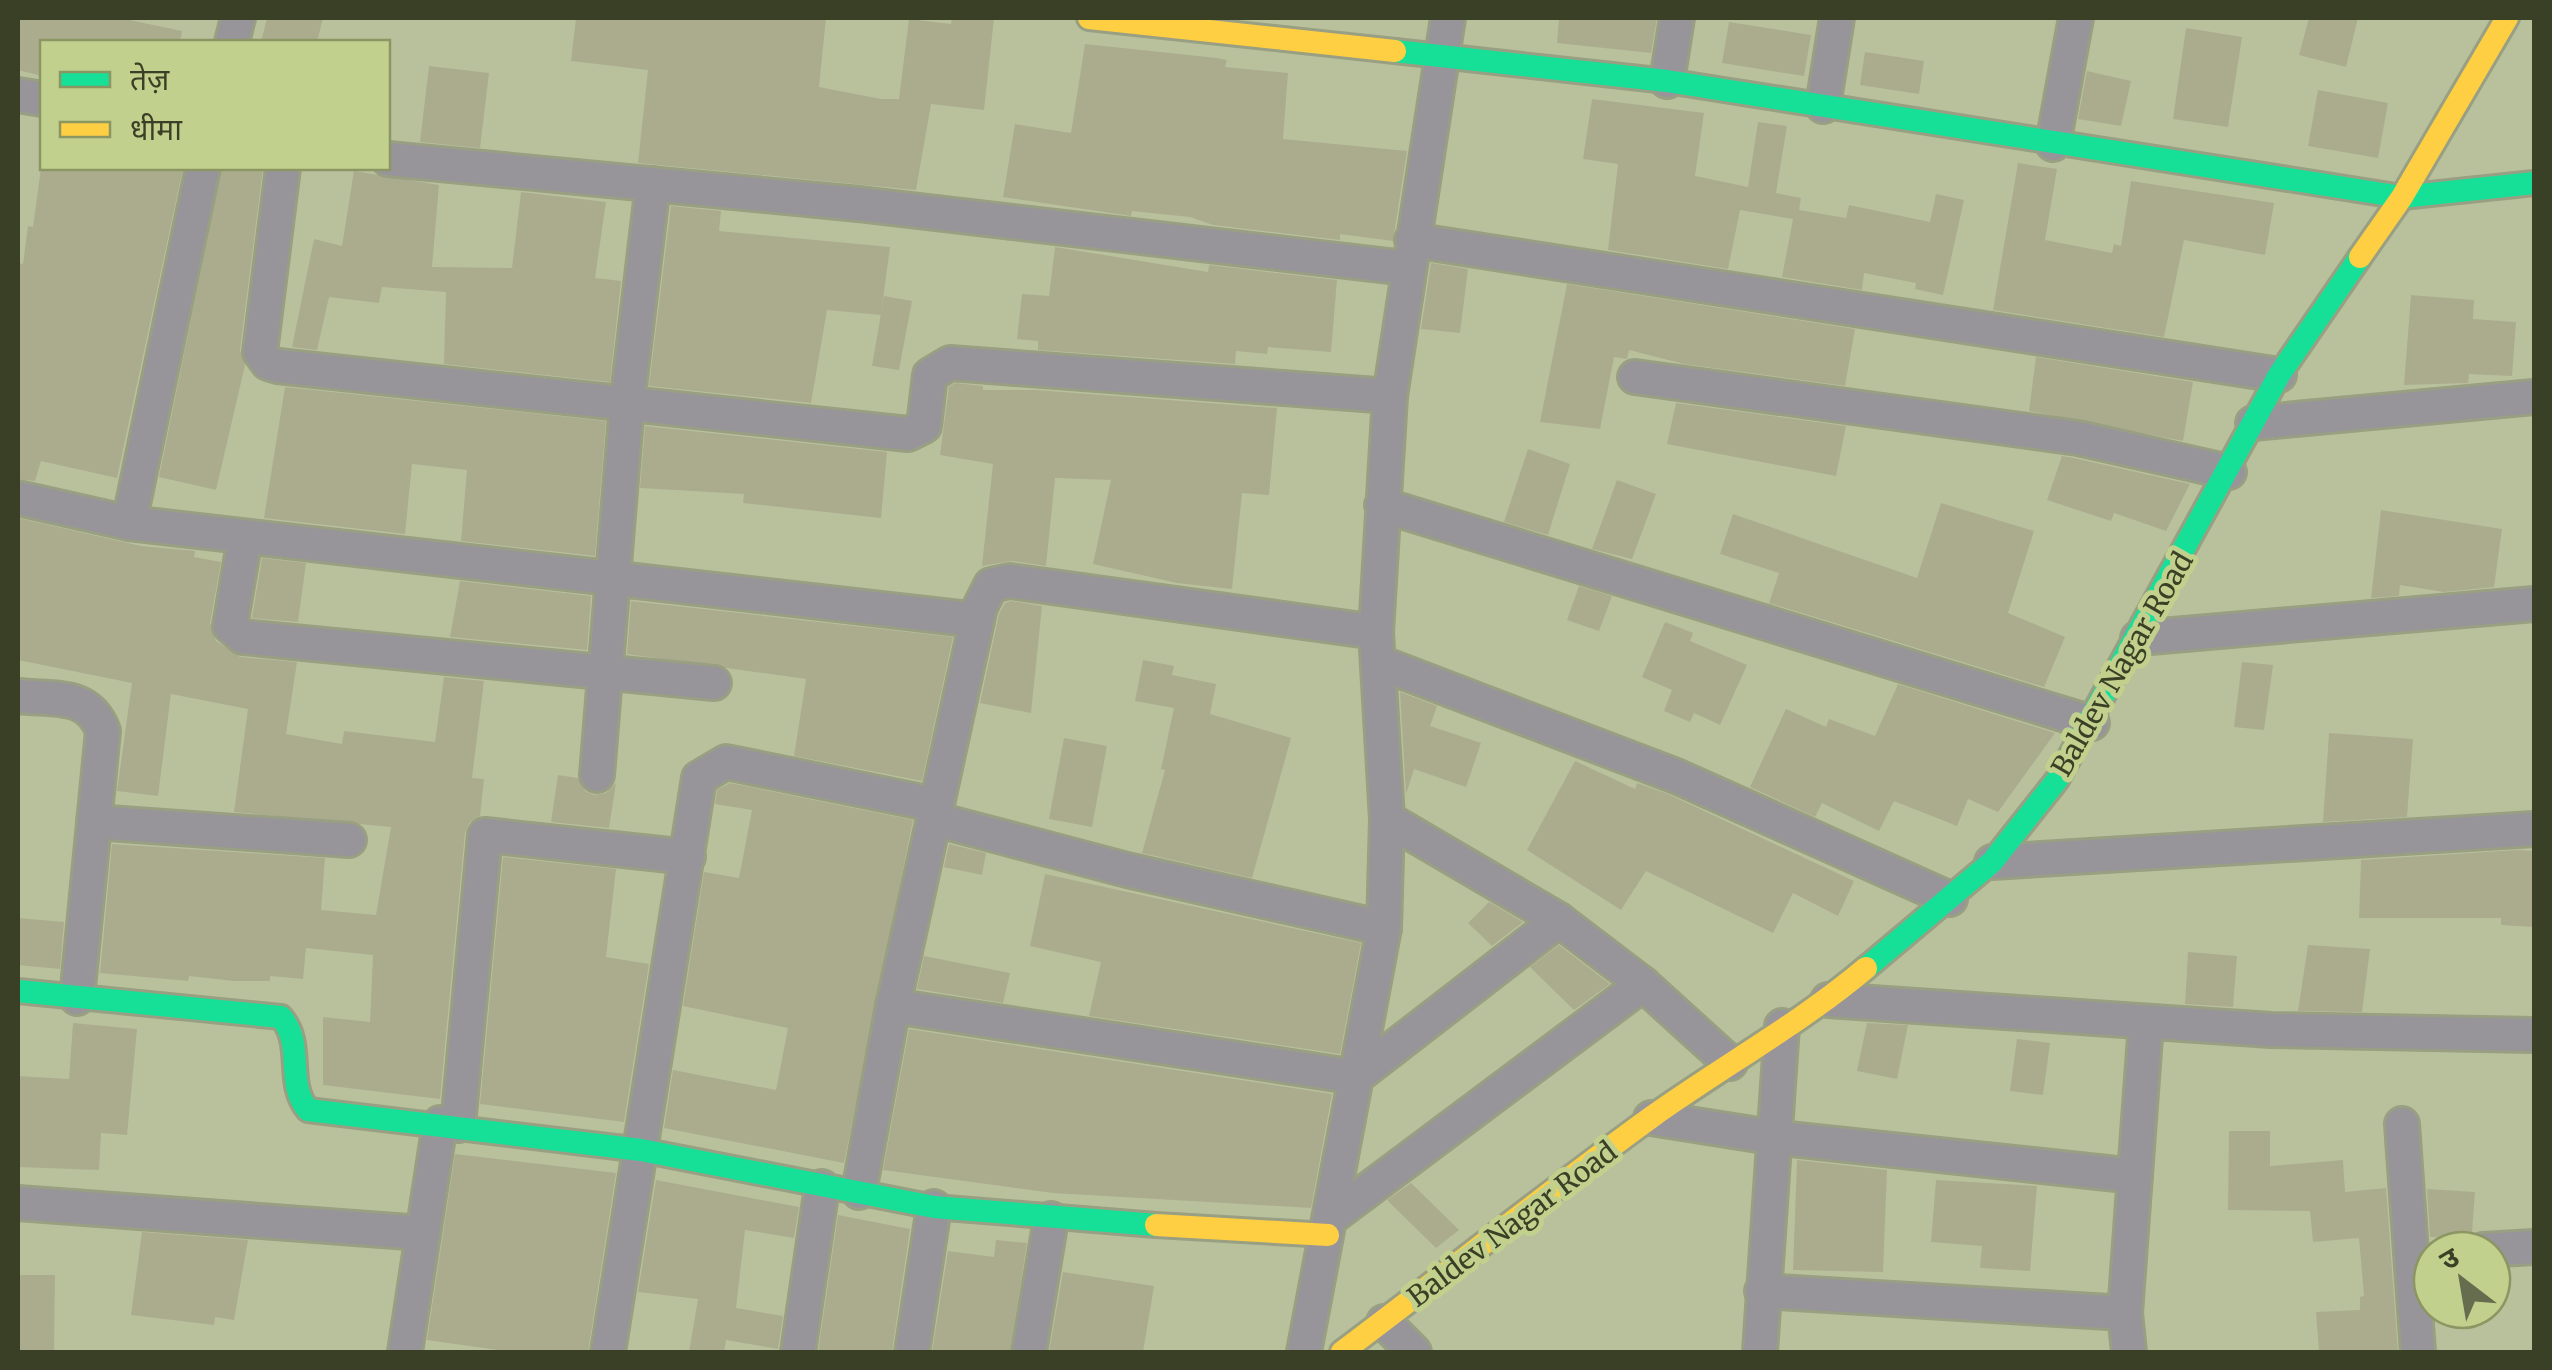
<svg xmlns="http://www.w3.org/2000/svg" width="2552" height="1370" viewBox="0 0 2552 1370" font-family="Merriweather,'Noto Sans Devanagari',serif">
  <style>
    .building { fill: #abac8e }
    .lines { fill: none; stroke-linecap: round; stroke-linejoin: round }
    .street-casing { stroke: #999f82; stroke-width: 38 }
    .fast-casing { stroke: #999f82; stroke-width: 28 }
    .slow-casing { stroke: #999f82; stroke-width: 28 }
    .street { stroke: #97959a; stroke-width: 32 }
    .fast { stroke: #16e098; stroke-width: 22 }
    .slow { stroke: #ffcf43; stroke-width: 22 }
    .labels { text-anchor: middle; stroke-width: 10; stroke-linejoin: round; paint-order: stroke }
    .street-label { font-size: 28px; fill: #3a4025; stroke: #c1d08d }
  </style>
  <rect width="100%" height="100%" fill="#b9c19c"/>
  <g class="building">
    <path d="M18 18H120L182 31 180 42H42V76L18 70Z"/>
    <path d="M267 18H323L317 42H261Z"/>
    <path d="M576 18H826L819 87 881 99H899L909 19 951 24 952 18H994L984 110 931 104 916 190 638 163 648 70 571 61Z"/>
    <path d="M1559 18H1657L1651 53 1557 43Z"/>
    <path d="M2309 18H2358L2346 67 2299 55Z"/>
    <path d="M1729 22 1811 35 1804 76 1722 63Z"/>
    <path d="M2186 28 2242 37 2228 127 2173 119Z"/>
    <path d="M1085 44 1217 58 1227 60 1225 67 1288 73 1283 139 1407 151 1393 241 1340 234V240L1213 225 1190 217 1132 211 1131 216 1003 197 1015 124 1071 133Z"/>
    <path d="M1865 52 1924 61 1919 94 1860 85Z"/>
    <path d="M429 66 489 73 480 148 420 142Z"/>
    <path d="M2087 71 2131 81 2121 126 2078 119Z"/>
    <path d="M2318 90 2388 103 2378 158 2308 146Z"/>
    <path d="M1592 99 1704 113 1695 176 1748 187 1758 122 1787 126 1776 193 1801 198 1799 210 1846 218 1849 205 1930 222 1936 194 1964 200 1943 295 1915 289 1916 283 1864 273 1862 290 1782 277 1793 219 1740 210 1728 269 1608 250 1618 164 1583 159Z"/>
    <path d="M2018 163 2057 169 2045 240 2112 253 2114 244 2121 246 2131 181 2274 203 2265 255 2184 240 2164 337 1993 310Z"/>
    <path d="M41 168H183L117 478 41 461 35 481 18 479V263L23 264 28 226 33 227Z"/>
    <path d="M222 168H263L240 350 245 365 216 490 159 477Z"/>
    <path d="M354 171 439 185 432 267 512 268 521 192 606 202 595 278 621 281 610 382 444 364 446 292 382 287 379 303 329 297 317 350 292 347 314 239 342 246Z"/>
    <path d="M671 206 721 211 719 231 890 247 881 315 827 310 811 403 649 386Z"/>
    <path d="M1055 247 1208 272 1209 265 1337 280 1331 352 1268 347 1267 354 1236 351 1235 364 1038 350V341L1017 339 1022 294 1049 296Z"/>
    <path d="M1431 263 1468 269 1460 333 1421 329Z"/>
    <path d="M1567 284 1855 329 1845 386 1684 364 1629 350 1627 359 1614 357 1600 429 1540 422Z"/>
    <path d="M2411 295 2474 300 2473 319 2516 322 2512 376 2469 374 2468 383 2404 385Z"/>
    <path d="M884 296 912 301 899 370 872 366Z"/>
    <path d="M2036 357 2193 382 2183 441 2029 411Z"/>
    <path d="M955 383 983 386V390H1036L1277 408 1269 495 1242 493 1232 589 1177 583 1093 564 1111 480 1055 478 1046 566 1012 561 982 566 993 464 940 455 949 387Z"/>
    <path d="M285 387 606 421 595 556 461 541 467 470 412 464 405 534 264 518Z"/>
    <path d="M1676 403 1846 426 1836 476 1667 444Z"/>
    <path d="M645 426 887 452 881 518 743 503 744 494 640 488Z"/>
    <path d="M1528 449 1570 464 1548 535 1504 522Z"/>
    <path d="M2062 456 2074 458 2190 484 2166 531 2114 513 2111 521 2047 500Z"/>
    <path d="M1617 480 1656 494 1632 559 1592 549Z"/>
    <path d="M1941 503 2034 531 2008 613 2065 637 2044 687 1769 603 1779 573 1720 554 1733 514 1917 578Z"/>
    <path d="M2381 510 2502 529 2494 587 2444 592 2400 585 2399 596 2371 598Z"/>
    <path d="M18 518 141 546 195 551 194 557 221 562 210 623 216 641 240 657 297 662 286 734 342 744 344 731 435 742 444 677 484 681 472 778 484 779 480 816 469 823 465 833 440 1099 323 1085V1017L370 1022 373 955 306 948 303 979 270 976V981H234L189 976 188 981 100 973 112 844 325 858 321 910 376 915 391 827 234 812 248 709 171 694 158 796 117 791 132 683 18 660Z"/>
    <path d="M262 558 306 563 298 622 252 618Z"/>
    <path d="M460 581 591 596 587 650 450 637Z"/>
    <path d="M1579 586 1612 596 1599 631 1567 620Z"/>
    <path d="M631 601 953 637 922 781 794 756 806 679 627 654Z"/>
    <path d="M1011 601 1042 606 1031 713 980 703 999 614 1005 603Z"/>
    <path d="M1665 622 1693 633 1690 641 1747 665 1720 725 1694 713 1690 722 1664 711 1672 690 1642 677Z"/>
    <path d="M1143 660 1174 666 1172 675 1216 684 1210 714 1291 738 1252 878 1142 853 1165 770 1161 769 1174 708 1135 701Z"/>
    <path d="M2242 662 2273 665 2264 730 2234 727Z"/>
    <path d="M1898 684 2055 733 1998 812 1968 799 1957 826 1894 801 1879 831 1822 803 1815 817 1750 787 1786 709 1826 727 1829 719 1875 736Z"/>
    <path d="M1400 692 1437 706 1430 726 1481 743 1466 787 1414 769 1406 794Z"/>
    <path d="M2329 733 2413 739 2407 817 2323 822Z"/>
    <path d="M1064 738 1107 746 1092 827 1049 819Z"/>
    <path d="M1575 761 1635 789 1637 783 1668 794 1854 881 1838 916 1793 893 1773 933 1646 871 1621 910 1527 850Z"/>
    <path d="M558 775 578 778 585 791 594 795 606 793 616 783 609 828 551 822Z"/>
    <path d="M730 783 913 820 844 1163 664 1128 673 1070 776 1090 788 1028 683 1006 704 872 739 878 752 810 715 804 717 790Z"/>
    <path d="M949 844 986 853 982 875 944 867Z"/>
    <path d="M2517 850 2534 851V927L2501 925V918H2359L2361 860Z"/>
    <path d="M503 857 616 869 606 957 649 964 624 1122 480 1104Z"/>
    <path d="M1045 874 1361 943 1340 1054 1089 1016 1101 962 1030 946Z"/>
    <path d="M1489 902 1523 922 1492 946 1468 923Z"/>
    <path d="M18 918 64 922 60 969 18 965Z"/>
    <path d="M1559 945 1610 984 1574 1010 1530 967Z"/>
    <path d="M2308 945 2370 949 2362 1012 2298 1011Z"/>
    <path d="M2188 952 2237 956 2233 1007 2185 1004Z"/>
    <path d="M924 956 1010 973 1003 1003 917 989Z"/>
    <path d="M73 1023 137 1029 127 1135 101 1133 99 1170 18 1167V1076L69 1079Z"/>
    <path d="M1867 1023 1908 1025 1897 1079 1857 1071Z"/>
    <path d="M909 1029 1332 1094 1311 1208 1053 1193 883 1170Z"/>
    <path d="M2017 1039 2050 1043 2043 1095 2010 1091Z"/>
    <path d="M2229 1131H2270V1166L2343 1160 2345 1192 2386 1188 2398 1352H2319L2316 1312 2360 1310V1297L2364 1296 2359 1238 2313 1242 2310 1211 2228 1210Z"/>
    <path d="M455 1154 616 1173 588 1352H511L427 1340Z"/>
    <path d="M1797 1160 1887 1170 1883 1272 1793 1270Z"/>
    <path d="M656 1180 799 1207 794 1238 745 1230 736 1308 783 1316 778 1349 726 1340 724 1352H689L698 1299 638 1292Z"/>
    <path d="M1936 1180 2037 1186 2030 1271 1980 1268 1982 1246 1931 1242Z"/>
    <path d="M1411 1183 1459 1230 1436 1248 1387 1200Z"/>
    <path d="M2427 1189 2475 1192 2472 1233 2467 1239 2430 1237Z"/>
    <path d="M838 1215 910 1229 892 1352H818Z"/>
    <path d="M142 1232 248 1240 234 1320 215 1317 214 1325 131 1315Z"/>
    <path d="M996 1240 1027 1243 1010 1352H932L948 1251 994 1257Z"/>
    <path d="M1063 1272 1154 1286 1143 1352H1049Z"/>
    <path d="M18 1275H55L54 1352H18Z"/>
  </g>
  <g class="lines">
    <g class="street-casing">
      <g id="street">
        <path d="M232 42 238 18"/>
        <path d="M1667 81 1677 18"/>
        <path d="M18 95 42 99"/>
        <path d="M1823 106 1837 18"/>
        <path d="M2053 144 2076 18"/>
        <path d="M388 159 859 204 1406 268"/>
        <path d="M283 168 260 352 268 363 278 366 908 434 924 426 930 375 950 363 1390 396"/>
        <path d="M1412 240 2279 375"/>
        <path d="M1635 377 2078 438 2229 472"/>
        <path d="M2253 423 2534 397"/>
        <path d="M18 498 129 523 977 620"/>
        <path d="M1382 505 2092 723"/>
        <path d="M129 523 203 168"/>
        <path d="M245 538 230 626 243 637 714 683"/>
        <path d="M2138 638 2534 604"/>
        <path d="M1380 663 1676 776 1950 899"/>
        <path d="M18 696C55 700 88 692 103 731L77 998"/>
        <path d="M597 775 627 404 653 184"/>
        <path d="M934 819 1127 870 1384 928"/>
        <path d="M1387 819 1559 920 1643 984 1730 1063"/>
        <path d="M94 822 349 840"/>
        <path d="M1992 862 2534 829"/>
        <path d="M1828 1000 2271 1030 2534 1035"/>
        <path d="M893 1006 1356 1077 1559 920"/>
        <path d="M1651 1118 1771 1137 2135 1176"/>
        <path d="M2402 1124 2418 1352"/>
        <path d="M458 1125 485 835 688 857"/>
        <path d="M859 1192 893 1006 980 607 991 585 1010 581 1376 632"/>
        <path d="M18 1203 422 1233"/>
        <path d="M1333 1216 1643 984"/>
        <path d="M2483 1250 2534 1247"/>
        <path d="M1762 1291 2125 1313"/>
        <path d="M1384 1322 1414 1352"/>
        <path d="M405 1352 440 1123"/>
        <path d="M608 1352 699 778 726 762 937 805"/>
        <path d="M798 1352 822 1187"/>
        <path d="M912 1352 934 1207"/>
        <path d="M1029 1352 1051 1219"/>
        <path d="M1304 1352 1384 928 1387 819 1376 632 1390 396 1448 18"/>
        <path d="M1760 1352 1782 1026"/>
        <path d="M2129 1352 2125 1313 2146 1023"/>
      </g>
    </g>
    <g class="fast-casing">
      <g id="fast">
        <path d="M1395 51 1667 81 2402 197 2534 183"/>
        <path d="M1866 968 1992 862 2057 780 2279 375 2360 257"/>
        <path d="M18 991 281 1017C305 1045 285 1083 308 1110L641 1150 934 1207 1156 1225"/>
      </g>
    </g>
    <g class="slow-casing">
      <g id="slow">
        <path d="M1089 18 1395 51"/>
        <path d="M2360 257 2402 197 2507 18"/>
        <path d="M1156 1225 1328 1235"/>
        <path d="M1342 1352C1446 1274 1548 1192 1653 1116 1723 1066 1801 1023 1866 968"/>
      </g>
    </g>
    <use href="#street" class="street"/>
    <use href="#fast" class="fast"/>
    <use href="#slow" class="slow"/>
  </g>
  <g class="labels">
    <g class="street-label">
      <text transform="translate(2122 664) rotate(-60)" y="10">Baldev Nagar Road</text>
      <text transform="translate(1512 1224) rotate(-37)" y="10">Baldev Nagar Road</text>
    </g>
  </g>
  <rect width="2552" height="1370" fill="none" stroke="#3a4025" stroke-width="40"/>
  <rect x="40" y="40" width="350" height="130" fill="#c1d08d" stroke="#8b9663" stroke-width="2.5"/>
  <rect x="60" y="72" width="50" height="15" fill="#16e098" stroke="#8b9663" stroke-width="2.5"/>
  <text x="130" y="90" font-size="30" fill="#3a4025">तेज़</text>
  <rect x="60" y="122" width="50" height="15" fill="#ffcf43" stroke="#8b9663" stroke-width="2.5"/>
  <text x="130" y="140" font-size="30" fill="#3a4025">धीमा</text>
  <g transform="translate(2462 1280) rotate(329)"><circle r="48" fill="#c1d08d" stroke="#8b9663" stroke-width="2.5"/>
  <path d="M0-8L18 38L0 25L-18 38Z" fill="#666d4f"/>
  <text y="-15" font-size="28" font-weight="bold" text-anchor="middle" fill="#3a4025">उ</text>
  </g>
</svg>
